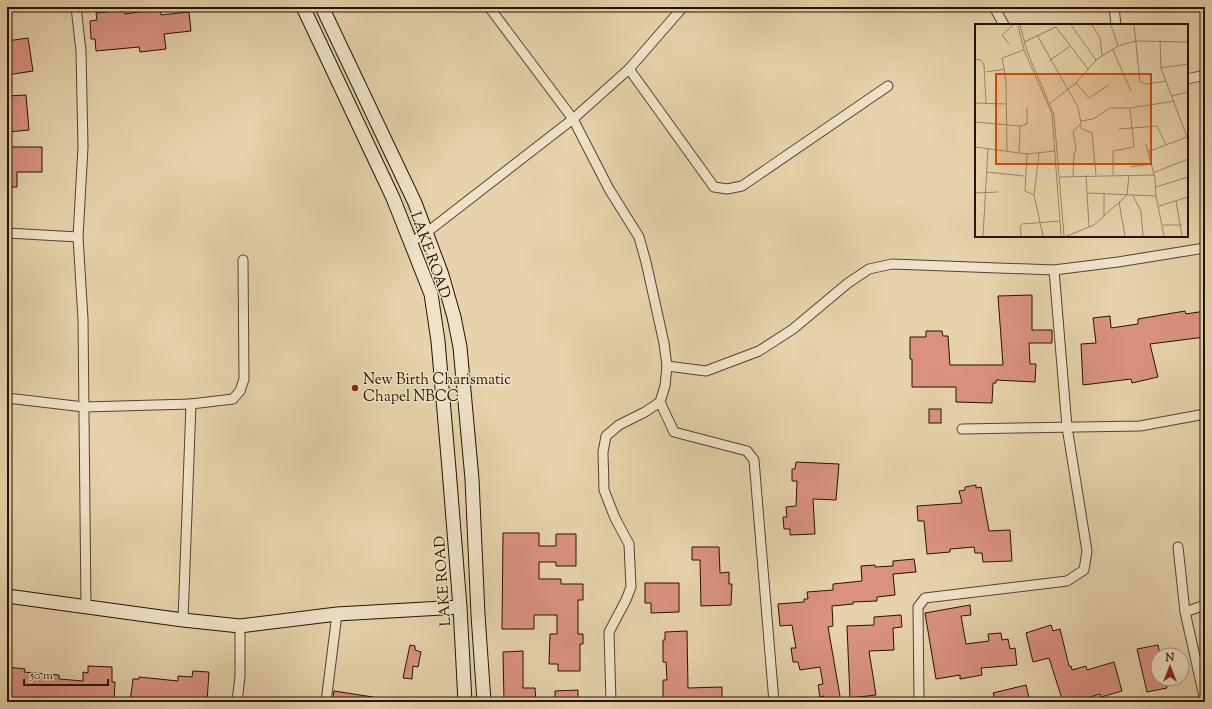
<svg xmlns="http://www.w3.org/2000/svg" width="1212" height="709" viewBox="0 0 1212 709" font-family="'Sorts Mill Goudy',serif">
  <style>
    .building { fill: #da9182; stroke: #241300 }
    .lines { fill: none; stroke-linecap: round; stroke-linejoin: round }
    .street-casing { stroke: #54432b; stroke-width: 11 }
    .secondary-casing { stroke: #241300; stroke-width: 15 }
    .street { stroke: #efe2c8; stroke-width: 9 }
    .secondary { stroke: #efe2c8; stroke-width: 13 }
    .poi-dot { fill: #8f2418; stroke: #efe2c8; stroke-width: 1.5 }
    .labels { text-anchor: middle; stroke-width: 3; stroke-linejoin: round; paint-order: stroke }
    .street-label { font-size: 15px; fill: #241300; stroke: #efe2c8 }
    .poi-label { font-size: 15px; fill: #241300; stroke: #efe2c8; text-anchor: start }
    .inset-road { fill: none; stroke: #988667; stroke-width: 1 }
    .view { fill: #cb4e0a; fill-opacity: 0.15; stroke: #cb4e0a; stroke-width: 2 }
    .inset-edge { fill: none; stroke: #241300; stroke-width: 2 }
  </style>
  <rect width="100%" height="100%" fill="#e6d2ab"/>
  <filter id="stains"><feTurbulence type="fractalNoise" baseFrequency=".005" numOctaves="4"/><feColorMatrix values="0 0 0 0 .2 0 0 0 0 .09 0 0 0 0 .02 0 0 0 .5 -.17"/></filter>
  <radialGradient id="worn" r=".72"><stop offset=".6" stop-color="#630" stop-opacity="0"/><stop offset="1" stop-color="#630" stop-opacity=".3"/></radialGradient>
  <g class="building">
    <path d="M160 9 161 15 189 12 191 31 164 34 166 49 140 52 139 47 96 51 95 39H91L90 21 97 20 96 13 125 10V14Z"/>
    <path d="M28 38 33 71 7 75V41Z"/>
    <path d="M26 95 29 130 8 132 7 96Z"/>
    <path d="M7 147H42V172H17V187H7Z"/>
    <path d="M1032 295V330H1052V343H1029L1030 364H1036L1035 382 996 380V383H993L992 403 956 402V387H912V359H910V337H926V331H942L943 336H948L950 365H1003L998 296Z"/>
    <path d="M1185 311 1186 314 1205 311V337L1150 344 1158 377 1132 383 1131 379 1083 385 1081 344 1096 343 1093 318 1110 316 1111 328 1138 324V319Z"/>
    <rect x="929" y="409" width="12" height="14"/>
    <path d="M796 462 839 464 836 500 813 499 815 534 790 535V529H784L783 517H787L786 507 796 506 797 481H792V469H795Z"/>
    <path d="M976 485V488L981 487 989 531 1010 530 1012 561 983 562 982 553H975L974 547 950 549V552L927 554 924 521H918L917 506 962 503 959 491 965 490V487Z"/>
    <path d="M503 533H539V546H556V534H576V566H556V562H539V579H561V584H583V600H578V634H583V644H580V671H558V664H549L550 634H557V615H534V629H502Z"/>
    <path d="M692 547H719L720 573 729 572V584H732L731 605 701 606 700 560H692Z"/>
    <path d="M914 559 916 572 893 574 895 595 877 597V601L853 602V604L832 606 833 626 828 627 841 702H825L824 696 820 697 818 685 823 684 820 667 800 670 798 662H793L791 648H796L792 625 780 626 778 604 804 602V599H808L807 592 833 590V584L862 581 861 566 875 565V567L893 566V561Z"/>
    <path d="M645 583H679V612L651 613V603H645Z"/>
    <path d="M970 605 971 615 961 616 966 644 989 641 988 634 1001 633 1002 640 1008 639 1010 649 1015 648 1017 665 981 668 982 675 960 679V675L936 679 925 613Z"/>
    <path d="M901 615 902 627 893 628 894 650 869 651 876 695 850 698 847 626 874 625V617Z"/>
    <path d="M1051 625 1053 631 1060 629 1069 666H1071L1072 670 1086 666 1087 670 1114 662 1122 691 1101 697 1100 694 1073 702H1063L1049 658 1033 662 1026 633Z"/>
    <path d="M687 631 688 688 722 687V702H663V680H667L666 662H663V640H665V632Z"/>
    <path d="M410 645 415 646V650L421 652 418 667 413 666 412 679 403 678Z"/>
    <path d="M1158 645 1160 655H1158V679H1166L1167 688 1147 692 1137 649Z"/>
    <path d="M523 651V688H535L536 702H504L503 652Z"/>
    <path d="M88 666 112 667V682H115L114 702 46 701V702H7V667L25 669 24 672 59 675V679L83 681V672L88 673Z"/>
    <path d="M193 671 209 672 207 702H130L133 679H139V677L178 681V676L192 677Z"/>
    <path d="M1026 685 1030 702H996L993 693Z"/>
    <path d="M578 690V702H555V691Z"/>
    <path d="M334 691 373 697 372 702H332Z"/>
  </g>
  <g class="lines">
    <g class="street-casing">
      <g id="street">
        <path d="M76 7 81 51 83 147 78 237 83 319 86 607"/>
        <path d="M489 7 573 119 609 189 639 237 646 262 664 343 667 366 665 386 660 402 645 412 619 425 606 436 603 452 604 490 615 518 629 544 631 587 626 600 609 632 611 702"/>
        <path d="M994 7 1004 25"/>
        <path d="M1114 7 1116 25"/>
        <path d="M629 69 714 187 727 189 742 186 888 86"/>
        <path d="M1187 79 1205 75"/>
        <path d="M7 233 78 237"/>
        <path d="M411 242 426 233 573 119 629 69 683 7"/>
        <path d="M667 366 706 371 759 351 793 329 848 283 869 269 892 264 1054 270 1118 262 1205 248"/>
        <path d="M7 398 84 407 191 404"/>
        <path d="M660 402 674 432 747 451 754 460 774 702"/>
        <path d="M962 429 1140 426 1205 414"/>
        <path d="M1178 547 1185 612 1205 701"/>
        <path d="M1185 612 1205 605"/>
        <path d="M183 620 191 404 233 399 240 391 244 379 243 260"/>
        <path d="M237 702 240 676V626"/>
        <path d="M326 702 337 614"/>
        <path d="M919 702 918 607 925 598 1067 581 1084 570 1087 551 1067 427 1054 270"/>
      </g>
    </g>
    <g class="secondary-casing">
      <g id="secondary">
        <path d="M303 7 393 198 431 294 438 341 449 469 460 607 465 702"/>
        <path d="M322 7 415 203 442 275 454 317 460 347 472 479 478 615 484 702"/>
        <path d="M7 596 183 620 240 626 337 614 460 607"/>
      </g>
    </g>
    <use href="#street" class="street"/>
    <use href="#secondary" class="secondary"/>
  </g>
  <circle class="poi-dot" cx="355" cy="388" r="4"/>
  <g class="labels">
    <g class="street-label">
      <text transform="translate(431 255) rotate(70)" y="5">LAKE ROAD</text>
      <text transform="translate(442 581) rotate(-94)" y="5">LAKE ROAD</text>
    </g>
    <g class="poi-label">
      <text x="363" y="384">New Birth Charismatic<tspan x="363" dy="17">Chapel NBCC</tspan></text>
    </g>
  </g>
  <g transform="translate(975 24)">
    <rect width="213" height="213" fill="#e6d2ab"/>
    <path class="inset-road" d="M45 1 52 27 79 91 89 212M96 1 121 36M117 1 125 14 127 32M136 1 143 22M159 1 165 58 172 60 191 57M43 2 49 26 77 90 86 212M62 11 103 83 106 99 98 108 101 125 99 131 98 152M185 17 186 44 212 113M49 18 81 3 113 45M34 20 27 11 38 1M138 26 156 67M0 35 6 36 9 41 11 79M74 37 94 23M186 44 213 40M11 48 30 45M101 59 114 74 134 61M197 72 213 68M0 79 31 80M74 80 101 59 121 36 143 22 161 17 213 18M106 97 118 95 135 84H155L200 77M0 98 45 102M105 101 107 105 117 109 121 151M144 105 182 102 191 121M171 120 180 154 181 172 189 212M0 123 52 130 80 127M32 127 31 57 27 34 49 26M172 128 212 113M44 129 45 102 52 100V83M52 130 50 167 59 171 68 212M155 143 175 140M11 148 49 152M178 149 213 135M111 151 114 203M138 151V127L159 123 155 84M84 153 179 151M181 163 213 153M0 169 23 168M113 169 181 172M129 170V192M59 171 64 129M158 172 166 187 168 212M201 177 207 212M144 178 150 212M184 182 213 173M188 201H207M8 212 13 125M46 212 45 203 47 200 85 197M92 212 119 201 152 171 154 151"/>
    <path class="view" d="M21 50H176V140H21Z"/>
    <rect width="213" height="213" class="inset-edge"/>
  </g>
  <rect width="1212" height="709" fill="none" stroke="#e6d2ab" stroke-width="24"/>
  <rect x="8" y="8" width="1196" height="693" fill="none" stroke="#241300" stroke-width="2"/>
  <rect x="12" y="12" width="1188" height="685" fill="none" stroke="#241300"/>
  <g transform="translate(1170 667)"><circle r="19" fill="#efe2c8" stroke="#9e8f78"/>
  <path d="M0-3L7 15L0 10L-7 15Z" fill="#8f2418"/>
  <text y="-6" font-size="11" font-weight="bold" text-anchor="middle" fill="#241300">N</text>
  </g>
  <path d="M24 679v6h84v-6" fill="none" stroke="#241300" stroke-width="2"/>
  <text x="30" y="679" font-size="12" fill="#241300" stroke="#efe2c8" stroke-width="3" paint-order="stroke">50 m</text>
  <rect width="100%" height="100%" filter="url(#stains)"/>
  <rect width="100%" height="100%" fill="url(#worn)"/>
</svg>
